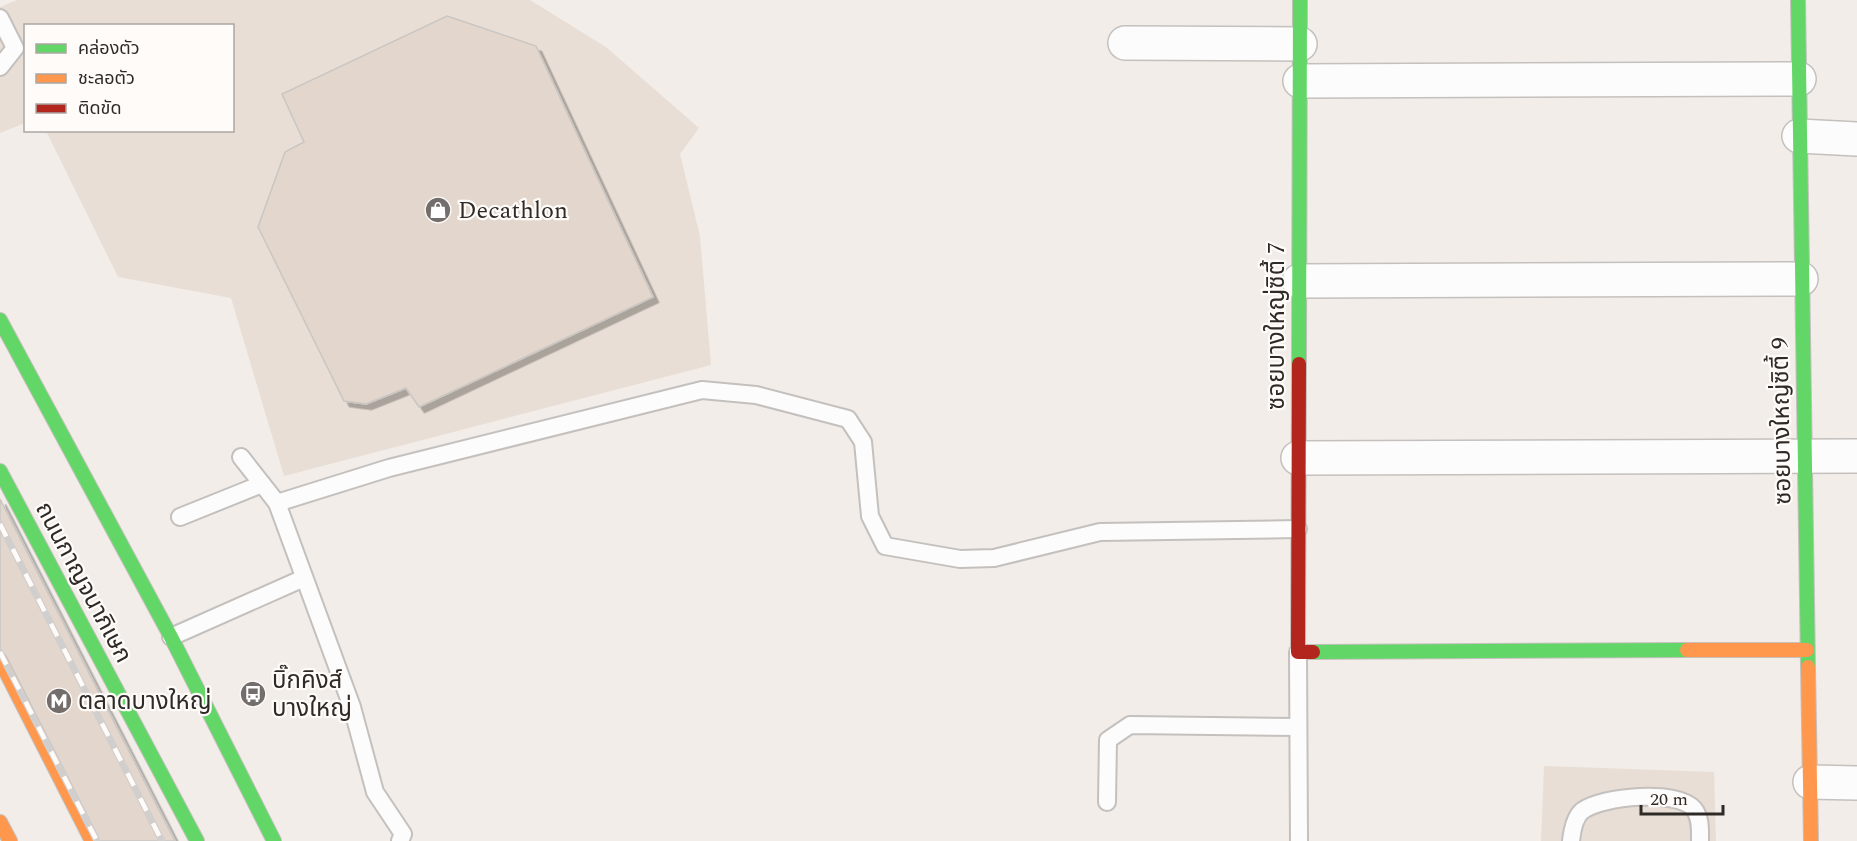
<svg xmlns="http://www.w3.org/2000/svg" width="1857" height="841" viewBox="0 0 1857 841" font-family="Spectral,'Noto Sans Thai',serif">
  <style>
    .built { fill: #e8ded5 }
    .building { fill: #e3d6cc; stroke: #cac6c3; stroke-width: 1.5; filter: url(#shadow) }
    .lines { fill: none; stroke-linecap: round; stroke-linejoin: round }
    .lane-casing { stroke: #c4c0bd; stroke-width: 20 }
    .street-casing { stroke: #c4c0bd; stroke-width: 36 }
    .fast-casing { stroke: #c4c0bd; stroke-width: 16 }
    .slow-casing { stroke: #c4c0bd; stroke-width: 16 }
    .jam-casing { stroke: #c4c0bd; stroke-width: 16 }
    .lane { stroke: #fdfcfc; stroke-width: 16 }
    .street { stroke: #fdfcfc; stroke-width: 33 }
    .fast { stroke: #63d668; stroke-width: 14 }
    .slow { stroke: #ff974d; stroke-width: 14 }
    .jam { stroke: #b3261e; stroke-width: 14 }
    .rail-casing { stroke: #d1cfce; stroke-width: 7 }
    .rail { stroke: #fffbf8; stroke-width: 4.5; stroke-dasharray: 14; stroke-linecap: butt }
    .labels { text-anchor: middle; stroke-width: 4.5; stroke-linejoin: round; paint-order: stroke }
    .poi-label { font-size: 24px; fill: #2e2a27; stroke: #fffbf8; text-anchor: start }
    .street-label { font-size: 24px; fill: #2e2a27; stroke: #fffbf8 }
  </style>
  <defs>
    <filter id="shadow"><feDropShadow dx="5.5" dy="5.5" stdDeviation="0" flood-color="#0004"/></filter>
  </defs>
  <rect width="100%" height="100%" fill="#f2ede8"/>
  <g class="built">
    <path d="M17 0H530L606 47 699 128 680 154 700 236 711 365 284 476 231 298 118 277 46 131 232 130V26H26L25 123 0 133V7Z"/>
    <path d="M1544 766 1714 772 1716 841H1541Z"/>
  </g>
  <g class="building">
    <path d="M447 16 536 46 653 297 419 407 406 388 366 404 344 401 258 227 285 152 304 142 282 94Z"/>
    <path d="M0 499 175 841H86L0 674Z"/>
  </g>
  <g class="lines">
    <g class="lane-casing">
      <g id="lane">
        <path d="M0 18 15 48 0 67"/>
        <path d="M241 457 277 503 352 707 375 792 403 834 400 841"/>
        <path d="M277 503 389 468 702 390 756 395 848 419 863 442 870 516 885 546 960 559 994 558 1100 532 1298 529"/>
        <path d="M180 517 262 484"/>
        <path d="M171 637 304 578"/>
        <path d="M1298 652 1299 841"/>
        <path d="M1107 802 1108 740 1130 725 1298 727"/>
        <path d="M1571 841C1572 832 1575 817 1582 811 1602 796 1678 789 1694 809 1701 818 1700 831 1700 841"/>
      </g>
    </g>
    <g class="street-casing">
      <g id="street">
        <path d="M1125 43 1300 44"/>
        <path d="M1300 81 1799 79"/>
        <path d="M1799 136 1857 139"/>
        <path d="M1299 281 1801 279"/>
        <path d="M1298 458 1857 456"/>
        <path d="M1810 782 1857 783"/>
      </g>
    </g>
    <g class="fast-casing">
      <g id="fast">
        <path d="M1798 0 1808 667"/>
        <path d="M0 320 171 637 274 841"/>
        <path d="M1299 364 1300 0"/>
        <path d="M0 471 197 841"/>
        <path d="M1313 652 1687 650"/>
      </g>
    </g>
    <g class="slow-casing">
      <g id="slow">
        <path d="M1687 650H1807"/>
        <path d="M0 660 92 841"/>
        <path d="M1808 667 1811 841"/>
        <path d="M0 822 10 841"/>
      </g>
    </g>
    <g class="jam-casing">
      <path id="jam" d="M1299 364 1298 652H1313"/>
    </g>
    <use href="#lane" class="lane"/>
    <use href="#street" class="street"/>
    <use href="#fast" class="fast"/>
    <use href="#slow" class="slow"/>
    <use href="#jam" class="jam"/>
    <g class="rail-casing">
      <g id="rail">
        <path d="M0 524 162 841"/>
        <path d="M0 652 97 841"/>
      </g>
    </g>
    <use href="#rail" class="rail"/>
  </g>
  <defs>
    <g id="shop-disc" transform="scale(1.35)"><circle r="9.5" fill="#736e6b" stroke="#fffbf8"/><path d="M-5-2.5h2.3a2.7 3.5 0 0 1 5.4 0H5L5.5 6h-11ZM-1.5-2.5h3a1.5 2.3 0 0 0-3 0Z" fill="#fff"/></g>
    <g id="bus-disc" transform="scale(1.35)"><circle r="9.5" fill="#736e6b" stroke="#fffbf8"/><path d="M-5-6H5V4H4V6H2V4H-2V6H-4V4H-5ZM-3.5-4V0h7V-4ZM-3.5 1.2v1.5H-2V1.2ZM2 1.2v1.5H3.5V1.2Z" fill="#fff"/></g>
    <g id="metro-disc" transform="scale(1.35)"><circle r="9.5" fill="#736e6b" stroke="#fffbf8"/><path d="M-5.5 5V-5H-3L0 0L3-5H5.5V5H3V-.5L0 4L-3-.5V5Z" fill="#fff"/></g>
  </defs>
  <g fill-rule="evenodd">
    <use href="#shop-disc" x="438" y="210"/>
    <use href="#bus-disc" x="253" y="694"/>
    <use href="#metro-disc" x="59" y="701"/>
  </g>
  <g class="labels">
    <g class="poi-label">
      <text x="458" y="218">Decathlon</text>
      <text x="272" y="688">บิ๊กคิงส์<tspan x="272" dy="28">บางใหญ่</tspan></text>
      <text x="78" y="709">ตลาดบางใหญ่</text>
    </g>
    <g class="street-label">
      <text transform="translate(1276 326) rotate(-90)" y="8">ซอยบางใหญ่ซิตี้ 7</text>
      <text transform="translate(1781 421) rotate(-91)" y="8">ซอยบางใหญ่ซิตี้ 9</text>
      <text transform="translate(84 582) rotate(62)" y="8">ถนนกาญจนาภิเษก</text>
    </g>
  </g>
  <rect x="24" y="24" width="210" height="108" fill="#fffbf8" stroke="#aba7a4" stroke-width="1.5"/>
  <rect x="36" y="44" width="30" height="9" fill="#63d668" stroke="#aba7a4" stroke-width="1.5"/>
  <text x="78" y="54" font-size="18" fill="#2e2a27">คล่องตัว</text>
  <rect x="36" y="74" width="30" height="9" fill="#ff974d" stroke="#aba7a4" stroke-width="1.5"/>
  <text x="78" y="84" font-size="18" fill="#2e2a27">ชะลอตัว</text>
  <rect x="36" y="104" width="30" height="9" fill="#b3261e" stroke="#aba7a4" stroke-width="1.5"/>
  <text x="78" y="114" font-size="18" fill="#2e2a27">ติดขัด</text>
  <path d="M1641 805v9h82v-9" fill="none" stroke="#2e2a27" stroke-width="3"/>
  <text x="1650" y="805" font-size="18" fill="#2e2a27" stroke="#fffbf8" stroke-width="4.5" paint-order="stroke">20 m</text>
</svg>
